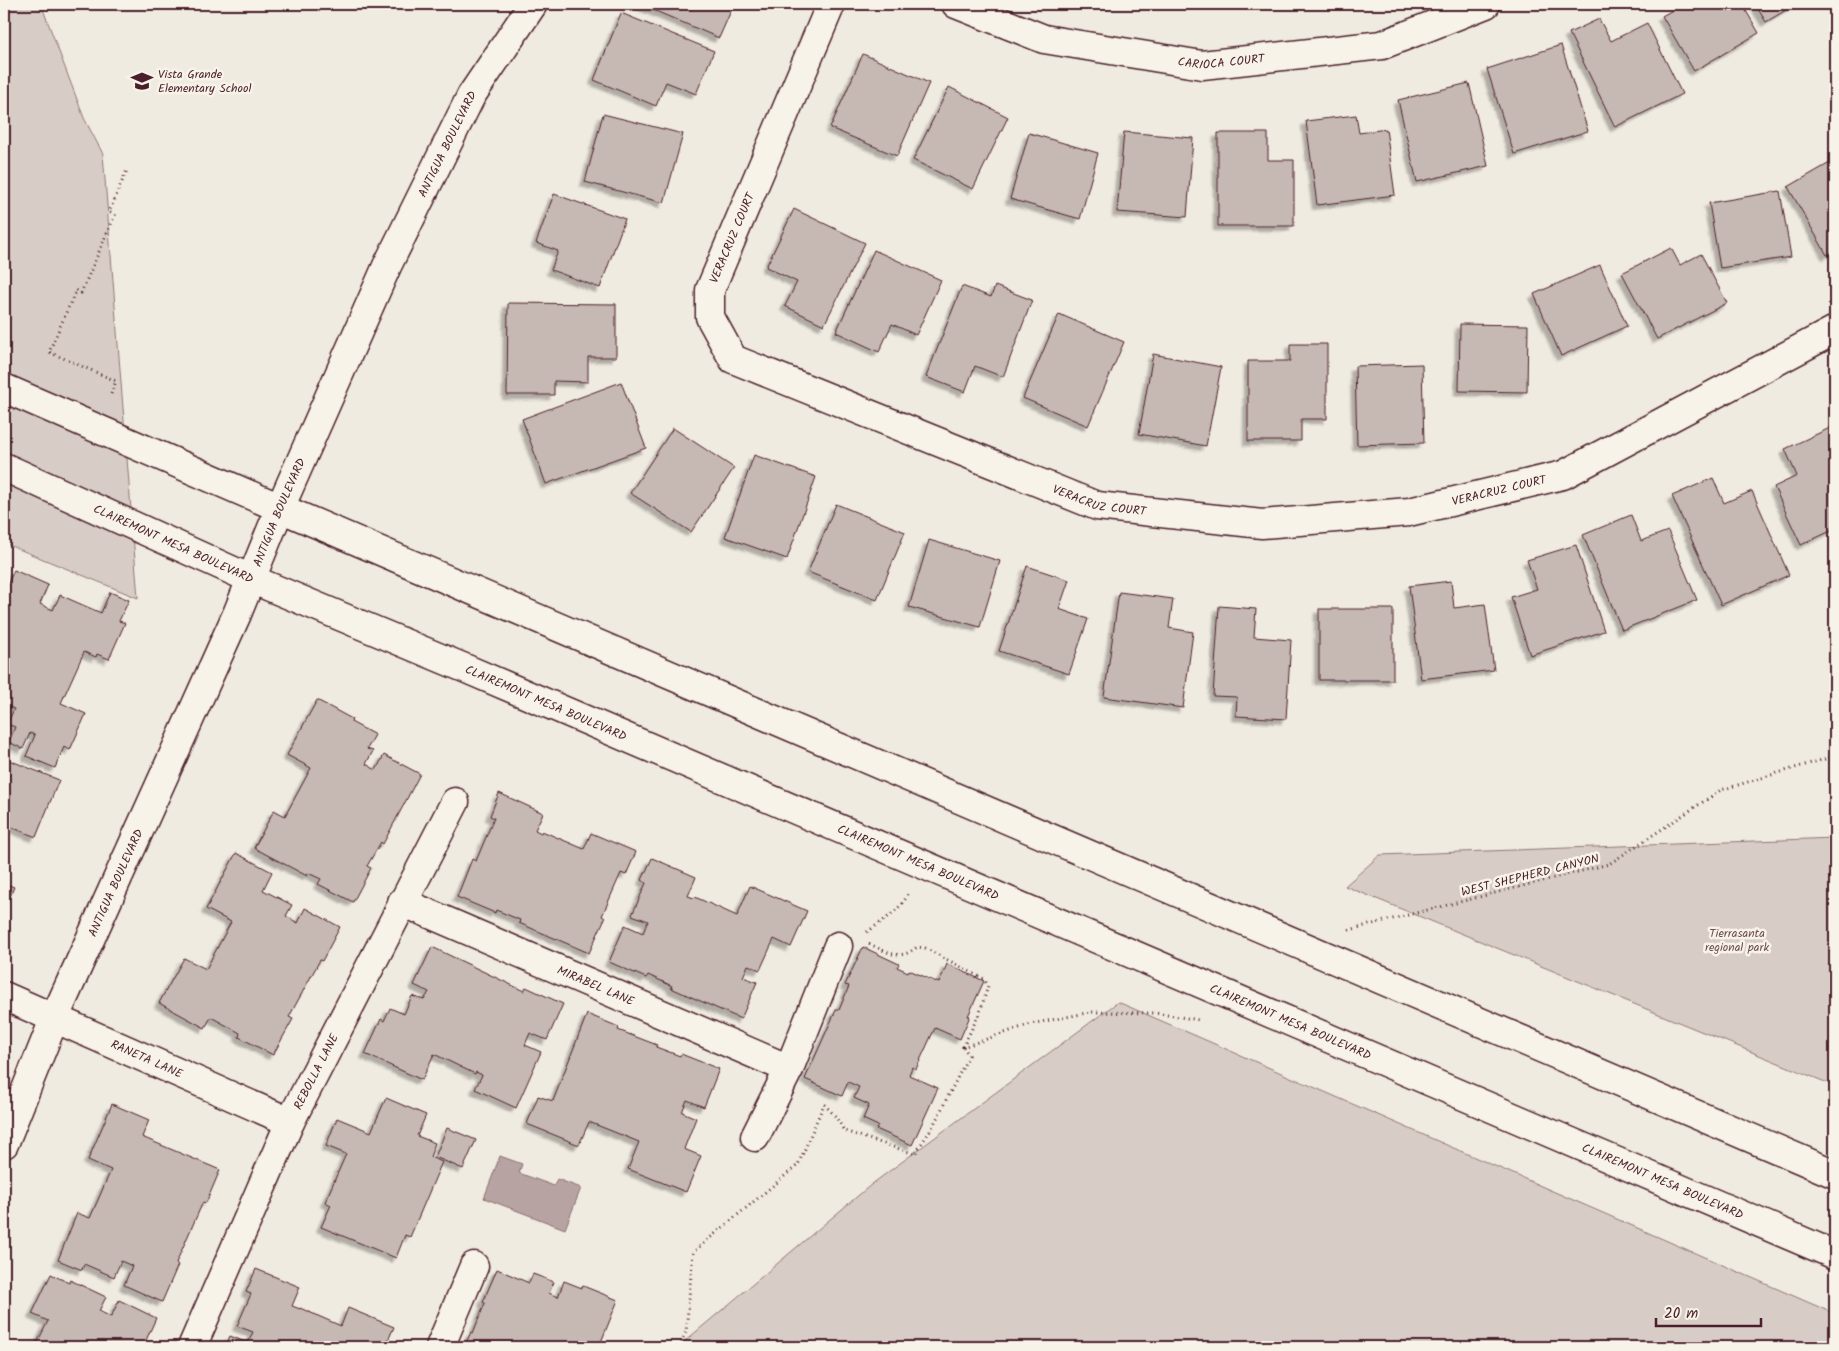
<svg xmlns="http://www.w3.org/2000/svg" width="1839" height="1351" viewBox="0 0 1839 1351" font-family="Kalam,sans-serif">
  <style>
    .green { fill: #d8cdc6; stroke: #917678 }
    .water { fill: #b7a4a2; stroke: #8b6f72 }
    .building { fill: #c6b8b3; stroke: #4a1f2b; filter: url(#shadow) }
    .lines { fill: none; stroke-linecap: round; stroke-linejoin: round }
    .minor-casing { stroke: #4a1f2b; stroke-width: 31 }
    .major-casing { stroke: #4a1f2b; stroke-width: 31 }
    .path { stroke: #4a1f2b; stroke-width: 3; stroke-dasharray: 1 4; stroke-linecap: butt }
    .minor { stroke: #f7f3e8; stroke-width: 28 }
    .major { stroke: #f7f3e8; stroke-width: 28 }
    .labels { text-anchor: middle; stroke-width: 5; stroke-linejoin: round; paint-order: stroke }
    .street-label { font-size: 12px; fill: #4a1f2b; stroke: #f7f3e8 }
    .poi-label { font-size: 12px; fill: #4a1f2b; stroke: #f7f3e8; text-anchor: start }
    .park-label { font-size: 12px; fill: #6e4a52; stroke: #f7f3e8 }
  </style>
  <defs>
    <filter id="shadow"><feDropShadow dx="-4.5" dy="4.5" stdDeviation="1" flood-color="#0004"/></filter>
  </defs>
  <rect width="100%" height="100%" fill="#f0ebe0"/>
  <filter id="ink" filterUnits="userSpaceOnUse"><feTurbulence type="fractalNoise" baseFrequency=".02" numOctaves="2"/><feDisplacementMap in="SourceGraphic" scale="10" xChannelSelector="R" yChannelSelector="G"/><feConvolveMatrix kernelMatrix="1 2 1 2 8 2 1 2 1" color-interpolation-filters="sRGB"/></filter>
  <g filter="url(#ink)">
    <g class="green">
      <path d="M4 4H41L84 118 103 154 138 598 4 543Z"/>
      <path d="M1835 838V1086L1345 886 1380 855Z"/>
      <path d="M1118 1002 1835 1314V1347H678L872 1184Z"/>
    </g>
    <path class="water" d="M500 1156 522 1164 519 1173 554 1186 557 1179 581 1188 565 1229 484 1198Z"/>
    <g class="building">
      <path d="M639 4H734L719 38Z"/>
      <path d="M1683 4H1742L1759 33 1694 71 1662 16Z"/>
      <path d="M1755 4H1796L1766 22Z"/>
      <path d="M621 13 714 51 696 94 666 82 656 106 594 80Z"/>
      <path d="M1599 19 1611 41 1647 23 1682 94 1615 127 1569 33Z"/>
      <path d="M1561 45 1588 131 1514 154 1487 69Z"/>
      <path d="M863 54 929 83 897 156 830 128Z"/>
      <path d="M1469 83 1488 166 1417 182 1398 100Z"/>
      <path d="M949 87 1008 117 973 189 913 160Z"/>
      <path d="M603 114 683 134 664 203 585 182Z"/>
      <path d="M1356 115 1359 133 1386 129 1395 195 1317 205 1306 121Z"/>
      <path d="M1124 132 1193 138 1187 217 1117 212Z"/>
      <path d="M1029 133 1098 153 1080 219 1010 199Z"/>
      <path d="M1218 133H1268V160H1294V226H1218Z"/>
      <path d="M1835 160V251L1827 255 1788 187Z"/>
      <path d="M1780 191 1791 257 1720 268 1709 203Z"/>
      <path d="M554 194 625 219 600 288 551 270 558 251 536 243Z"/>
      <path d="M794 209 865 243 824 325 785 306 797 282 766 267Z"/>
      <path d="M1671 248 1680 265 1701 254 1727 303 1657 339 1622 273Z"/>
      <path d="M874 250 941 280 916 335 892 324 879 352 836 332Z"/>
      <path d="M1600 265 1627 326 1561 356 1534 294Z"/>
      <path d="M962 286 991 297 995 286 1032 300 1003 377 975 366 965 392 926 377Z"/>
      <path d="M508 303 616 304V357H588V382L554 381V395H507Z"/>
      <path d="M1059 314 1124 342 1088 426 1023 398Z"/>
      <path d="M1460 324 1528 325 1527 392 1459 391Z"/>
      <path d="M1290 344H1327V419H1301V441H1248V361H1290Z"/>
      <path d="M1153 354 1221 367 1206 446 1139 434Z"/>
      <path d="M1422 364 1424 443 1357 445 1355 366Z"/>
      <path d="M621 382 646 448 546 484 522 419Z"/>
      <path d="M1832 427 1835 435V529L1801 545 1774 487 1797 476 1785 449Z"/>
      <path d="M673 428 734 468 691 532 630 493Z"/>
      <path d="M754 455 816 477 787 559 725 537Z"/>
      <path d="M1713 478 1724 503 1752 491 1789 575 1721 605 1672 496Z"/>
      <path d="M836 504 905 532 877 600 808 572Z"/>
      <path d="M1631 515 1641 541 1668 531 1697 600 1622 630 1583 535Z"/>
      <path d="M929 540 1000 561 980 627 909 607Z"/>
      <path d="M1576 545 1604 631 1530 655 1511 597 1537 589 1527 560Z"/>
      <path d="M1027 566 1069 580 1059 609 1088 619 1069 674 999 651Z"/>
      <path d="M14 570 48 585 40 604 53 610 60 595 101 613 110 592 129 600 119 621 125 623 109 659 97 654 96 657 84 652 61 703 86 714 70 750 64 747 55 768 26 756 35 735 30 733 23 749 9 742 15 727 7 724 14 709 4 705V592Z"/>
      <path d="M1451 581 1454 608 1485 604 1494 670 1421 679 1409 586Z"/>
      <path d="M1119 592 1173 599 1169 628 1193 632 1183 708 1104 697Z"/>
      <path d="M1219 606 1256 609 1254 637 1291 640 1286 719 1236 716 1237 697 1213 696Z"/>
      <rect x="1319" y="609" width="74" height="71"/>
      <path d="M317 700 352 719 351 722 375 735 367 749 373 751 366 764 376 770 384 755 420 774 383 844 381 842 367 866 371 868 353 902 318 884 321 879 308 873 307 876 254 848 274 810 285 816 311 768 287 755Z"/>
      <path d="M4 758 59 780 36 837 11 827 4 845Z"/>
      <path d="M499 793 543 813 535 830 541 833 542 831 584 849 591 833 636 852 626 875 621 873 602 916 605 918 589 953 519 923 520 920 496 910 495 913 457 897 472 859 476 861 494 818 490 816Z"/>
      <path d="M236 853 272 872 263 890 292 905 286 916 298 923 305 908 340 927 322 961 320 960 289 1017 293 1019 273 1055 239 1037 240 1033 211 1017 205 1028 159 1003 184 958 206 969 231 922 206 909Z"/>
      <path d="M652 858 696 877 688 896 694 898 695 897 737 916 750 886 807 911 791 947 774 939 760 970 748 965 743 977 757 982 741 1019 671 988 672 986 648 975 646 978 609 962 625 925 643 933 648 921 632 915 646 883 642 880Z"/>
      <path d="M4 883 14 887 4 911Z"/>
      <path d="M432 947 524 991 526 987 563 1004 547 1040 530 1033 525 1045 541 1052 516 1108 475 1089 482 1075 476 1072 475 1074 434 1054 422 1080 365 1054 381 1019 384 1021 390 1008 404 1014 412 996 424 1000 429 992 414 985Z"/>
      <path d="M863 947 899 964 897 967 908 972 909 970 939 983 947 964 984 981 968 1016H970L960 1039 935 1028 916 1069 912 1067 909 1075 938 1088 912 1145 876 1129 878 1126 863 1119 869 1105 854 1098 859 1087 848 1082 842 1096 805 1079 836 1010H839L849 986 845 985Z"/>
      <path d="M587 1014 619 1027 618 1030 657 1045 656 1047 680 1056 681 1054 719 1069 704 1107 687 1100 682 1112 696 1118 684 1149 701 1156 686 1192 628 1169 639 1142 589 1122 579 1145 527 1124 538 1096 553 1101Z"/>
      <path d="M386 1098 426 1115 417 1136 435 1143 430 1157 442 1162 410 1237 405 1235 396 1258 321 1227 331 1205 325 1202 346 1154 326 1146 337 1118 371 1132Z"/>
      <path d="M112 1104 149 1120 142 1137 220 1170 206 1203 203 1202 176 1263 178 1265 162 1302 124 1285 132 1266 121 1261 114 1277 84 1264 82 1270 58 1260 77 1213 90 1218 111 1170 88 1160Z"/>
      <path d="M447 1128 476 1140 463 1169 435 1157Z"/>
      <path d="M256 1269 300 1287 292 1306 300 1309V1308L341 1326 348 1308 394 1327 385 1347H225L230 1336 248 1343 253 1332 237 1326 251 1294 246 1292Z"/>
      <path d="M497 1269 529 1283 533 1274 554 1282 549 1293 558 1297 564 1281 582 1288 583 1286 618 1300 599 1347H464L471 1332 473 1333 485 1303 483 1302Z"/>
      <path d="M51 1274 69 1283 70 1280 106 1297 99 1311 111 1317 119 1300 156 1318 143 1347H35L48 1321 32 1314Z"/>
    </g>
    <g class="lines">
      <g class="minor-casing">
        <g id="minor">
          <path id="s1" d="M831 4 710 290V317L733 359 1097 506 1262 524 1409 512 1563 475 1835 330"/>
          <path id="s2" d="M956 4 1044 39 1202 65 1382 45 1486 4"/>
          <path id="s3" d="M402 902 789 1069"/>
          <path id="s4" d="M4 996 290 1122"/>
          <path d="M755 1137 789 1069 838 946"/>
          <path id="s5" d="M4 1144 55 1017 237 614 280 508 387 266 471 96 533 4"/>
          <path id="s6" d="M192 1347 290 1122 455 802"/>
          <path d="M440 1347 474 1266"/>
        </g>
      </g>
      <g class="major-casing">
        <g id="major">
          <path d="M4 388 280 508 1835 1174"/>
          <path id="s7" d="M4 467 251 579 462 667 1835 1255"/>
        </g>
      </g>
      <g class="path">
        <path d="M111 394 116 381 49 352 76 290 81 293 115 215 109 212 127 170"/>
        <path d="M1349 930 1609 864 1721 790 1835 756"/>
        <path d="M867 932C882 921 900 911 908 894"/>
        <path d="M869 944C889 952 898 962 917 947L925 948 984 979 988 986 980 1012 963 1047"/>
        <path d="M679 1347 686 1332 693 1252 798 1165 824 1104 836 1117 844 1131 915 1154 933 1126 969 1055 963 1047 1031 1024 1091 1012 1155 1013 1199 1020"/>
      </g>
      <use href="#minor" class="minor"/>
      <use href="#major" class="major"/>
    </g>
  </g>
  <defs>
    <g id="school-bare" transform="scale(1.725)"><path d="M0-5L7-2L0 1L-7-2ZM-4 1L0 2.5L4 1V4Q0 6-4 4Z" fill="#4a1f2b" stroke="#f7f3e8" stroke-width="2.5" paint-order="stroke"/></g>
  </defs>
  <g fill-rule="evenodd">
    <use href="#school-bare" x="142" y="81"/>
  </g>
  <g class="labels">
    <g class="street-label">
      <text dy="4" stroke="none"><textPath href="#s2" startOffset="274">CARIOCA COURT</textPath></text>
      <text dy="4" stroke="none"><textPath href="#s5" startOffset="1094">ANTIGUA BOULEVARD</textPath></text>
      <text transform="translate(732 238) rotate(-67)" y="4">VERACRUZ COURT</text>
      <text dy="4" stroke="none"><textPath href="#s1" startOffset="1184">VERACRUZ COURT</textPath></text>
      <text dy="4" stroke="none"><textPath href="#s1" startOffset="779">VERACRUZ COURT</textPath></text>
      <text dy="4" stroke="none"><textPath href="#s5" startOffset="689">ANTIGUA BOULEVARD</textPath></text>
      <text dy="4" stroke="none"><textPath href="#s7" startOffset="186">CLAIREMONT MESA BOULEVARD</textPath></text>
      <text dy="4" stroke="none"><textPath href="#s7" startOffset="591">CLAIREMONT MESA BOULEVARD</textPath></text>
      <text dy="4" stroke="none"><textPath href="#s7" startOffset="996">CLAIREMONT MESA BOULEVARD</textPath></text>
      <text transform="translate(1530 875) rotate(-14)" y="4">WEST SHEPHERD CANYON</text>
      <text dy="4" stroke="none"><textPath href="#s5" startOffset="284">ANTIGUA BOULEVARD</textPath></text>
      <text dy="4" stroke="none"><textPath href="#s3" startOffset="211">MIRABEL LANE</textPath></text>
      <text dy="4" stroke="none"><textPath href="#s7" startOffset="1401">CLAIREMONT MESA BOULEVARD</textPath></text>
      <text dy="4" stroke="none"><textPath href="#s4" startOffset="156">RANETA LANE</textPath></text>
      <text dy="4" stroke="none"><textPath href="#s6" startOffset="302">REBOLLA LANE</textPath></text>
      <text dy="4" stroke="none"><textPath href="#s7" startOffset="1806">CLAIREMONT MESA BOULEVARD</textPath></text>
    </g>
    <g class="poi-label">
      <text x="158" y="78">Vista Grande<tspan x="158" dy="14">Elementary School</tspan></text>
    </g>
    <g class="park-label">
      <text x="1737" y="937">Tierrasanta<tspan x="1737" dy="14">regional park</tspan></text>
    </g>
  </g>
  <rect width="1839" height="1351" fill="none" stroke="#f7f3e8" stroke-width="20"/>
  <rect x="10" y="10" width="1819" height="1331" fill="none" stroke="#4a1f2b" stroke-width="2" filter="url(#ink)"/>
  <path d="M1656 1318v8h105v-8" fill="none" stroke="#4a1f2b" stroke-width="2.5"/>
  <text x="1664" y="1318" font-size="15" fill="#4a1f2b" stroke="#f7f3e8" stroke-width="4" paint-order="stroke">20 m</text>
</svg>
